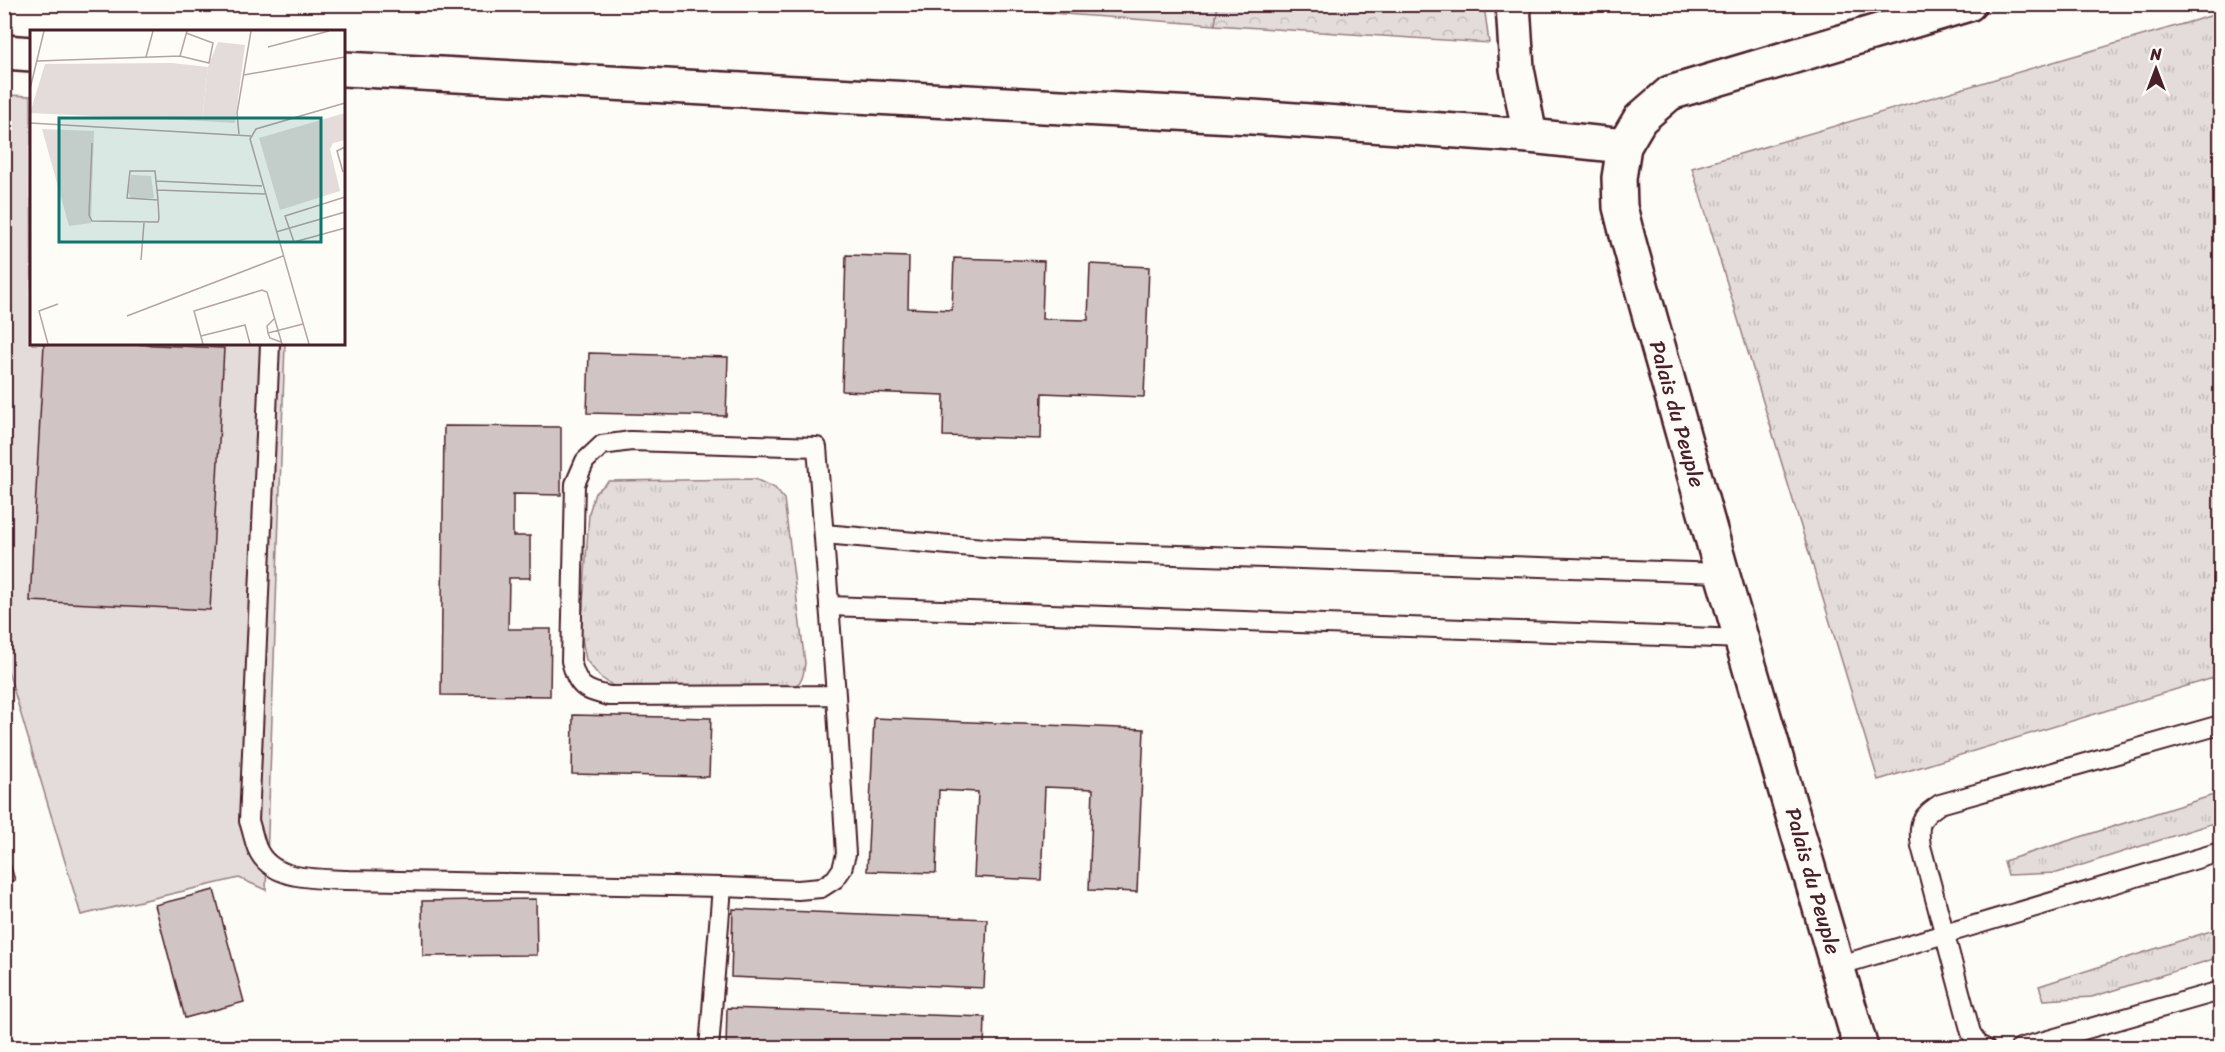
<svg xmlns="http://www.w3.org/2000/svg" width="2225" height="1052" viewBox="0 0 2225 1052" font-family="Sriracha,sans-serif">
  <style>
    .grass { fill: url(#grass-tufts); stroke: #967e82; stroke-width: 1.5 }
    .park { fill: url(#park-crowns); stroke: #967e82; stroke-width: 1.5 }
    .pitch { fill: #e3dcda; stroke: #967e82; stroke-width: 1.5 }
    .building { fill: #d0c5c4; stroke: #4a1f2b; stroke-width: 1.5 }
    .lines { fill: none; stroke-linecap: round; stroke-linejoin: round }
    .service-casing { stroke: #4a1f2b; stroke-width: 22 }
    .minor-casing { stroke: #4a1f2b; stroke-width: 38 }
    .tertiary-casing { stroke: #4a1f2b; stroke-width: 38 }
    .service { stroke: #fdfcf7; stroke-width: 18 }
    .minor { stroke: #fdfcf7; stroke-width: 33 }
    .tertiary { stroke: #fdfcf7; stroke-width: 33 }
    .labels { text-anchor: middle; stroke-width: 4.5; stroke-linejoin: round; paint-order: stroke }
    .street-label { font-size: 21px; fill: #4a1f2b; stroke: #fdfcf7 }
    .inset-road { fill: none; stroke: #b5a4a5; stroke-width: 1.5 }
    .view { fill: #0f766e; fill-opacity: 0.15; stroke: #0f766e; stroke-width: 3 }
    .inset-edge { fill: none; stroke: #4a1f2b; stroke-width: 3 }
  </style>
  <defs>
    <pattern id="grass-tufts" width="24" height="20" patternUnits="userSpaceOnUse" patternTransform="scale(1.5)"><rect width="24" height="20" fill="#e3dcda"/><path d="M3 7l-1-3M5 7V3M7 7l1-3M15 17l-1-3M17 17v-4M19 17l1-3" fill="none" stroke="#c4bcbb"/></pattern>
    <pattern id="park-crowns" width="20" height="18" patternUnits="userSpaceOnUse" patternTransform="scale(1.5)"><rect width="20" height="18" fill="#e3dcda"/><path d="M2 6a3 3 0 1 1 6 0M12 15a3 3 0 1 1 6 0" fill="none" stroke="#c4bcbb"/></pattern>
  </defs>
  <rect width="100%" height="100%" fill="#fdfcf7"/>
  <filter id="ink" filterUnits="userSpaceOnUse"><feTurbulence type="fractalNoise" baseFrequency=".0167" numOctaves="2"/><feDisplacementMap in="SourceGraphic" scale="12" xChannelSelector="R" yChannelSelector="G"/><feConvolveMatrix kernelMatrix="1 2 1 2 8 2 1 2 1" color-interpolation-filters="sRGB"/></filter>
  <g filter="url(#ink)">
    <g class="grass">
      <path d="M940 5H1218L1215 25Z"/>
      <path d="M2220 13V676L1878 780 1692 168Z"/>
      <path d="M755 479 775 488 784 499 805 663C803 680 803 682 787 690L618 689 600 677 586 660 581 634 589 513 595 493 609 481Z"/>
      <path d="M2220 793V821L2057 873 2008 875 2004 861Z"/>
      <path d="M2220 928V957L2092 997 2044 1000 2039 986Z"/>
    </g>
    <path class="park" d="M1218 5H1484L1489 43 1215 25Z"/>
    <path class="pitch" d="M5 95 31 96 32 344H285L266 890 239 878 81 915 5 661Z"/>
    <g class="building">
      <path d="M846 255 909 257 908 308 952 310 954 258 1044 261 1042 319 1088 320 1090 264 1149 267 1144 397 1042 393 1041 439 943 436 944 395 842 391Z"/>
      <path d="M44 344H133L224 348 210 610 30 601Z"/>
      <path d="M589 353 728 357 726 416 587 413Z"/>
      <path d="M444 426 561 427V495L513 494V536H530V578H509L508 629H551L550 696 441 695Z"/>
      <path d="M573 715 711 718 709 777 572 774Z"/>
      <path d="M874 718 1144 729 1137 892 1089 890 1093 789 1045 787 1041 880 974 877 978 792 939 790 936 873 867 871Z"/>
      <path d="M4 845 15 880 4 884Z"/>
      <path d="M214 890 244 1002 185 1018 155 905Z"/>
      <path d="M536 899 537 955 423 956 422 901Z"/>
      <path d="M733 909 987 919 984 988 731 977Z"/>
      <path d="M727 1008 985 1017 984 1048H726Z"/>
    </g>
    <g class="lines">
      <g class="service-casing">
        <g id="service">
          <path d="M270 344 249 821C252 830 254 840 257 848 271 882 317 878 348 880L722 887 798 890 821 888 835 879 842 869 846 854 836 695 817 447 631 441 602 445 585 461 575 484 571 661C578 687 583 690 609 696L836 695"/>
          <path d="M824 534 995 549 1722 573"/>
          <path d="M829 606 1743 639"/>
          <path d="M1837 966 2220 852"/>
          <path d="M709 1048 722 887"/>
          <path d="M1985 1048 1979 1045 1971 1033 1921 846C1917 822 1921 817 1940 804L2220 725"/>
          <path d="M2020 1048 2220 991"/>
        </g>
      </g>
      <g class="minor-casing">
        <g id="minor">
          <path d="M1513 4 1517 69 1530 136"/>
          <path d="M4 52 32 54"/>
          <path d="M344 69 1252 117 1530 136 1624 146"/>
        </g>
      </g>
      <g class="tertiary-casing">
        <path id="tertiary" d="M1861 1048 1722 573 1628 239 1620 207 1619 178 1624 146 1640 119 1670 93 1969 4"/>
      </g>
      <use href="#service" class="service"/>
      <use href="#minor" class="minor"/>
      <use href="#tertiary" class="tertiary"/>
    </g>
  </g>
  <g class="labels">
    <g class="street-label">
      <text transform="translate(1677 414) rotate(74)" y="7">Palais du Peuple</text>
      <text transform="translate(1813 881) rotate(74)" y="7">Palais du Peuple</text>
    </g>
  </g>
  <g transform="translate(30 30)">
    <rect width="315" height="315" fill="#fdfcf7"/>
    <path d="M142 33 178 37 172 91 0 83 15 34ZM315 83V110L303 113 300 119 310 161 250 180 229 108ZM101 145 121 146 124 168 102 169 98 163Z" fill="#e3dcda"/>
    <path d="M188 12 215 15 205 93 172 91 178 37Z" fill="#e3dcda"/>
    <path d="M12 99 64 101 61 193 39 196Z" fill="#e3dcda"/>
    <path class="inset-road" d="M238 17 299 1M150 26 157 1M116 27 123 1M7 31 150 26 179 33 183 13 156 3M214 45 315 27M0 59 14 1M0 93 221 106M209 104 207 83 221 1M62 113 59 185 62 191 128 192 129 189 128 170 125 141H100L97 168 128 170M313 142 307 121 315 117M126 151 232 156M127 160 235 164M315 167 255 186 264 212 315 198M246 202 315 182M111 230 114 193M97 286 253 226M244 289 237 296 238 303 240 308 251 312M238 303 273 294M171 306 215 295 220 314M18 314 9 281 28 274M173 314 164 281 232 260 237 262 252 314M279 314 220 109 226 99 315 73"/>
    <path class="view" d="M29 88H291V212H29Z"/>
    <rect width="315" height="315" class="inset-edge"/>
  </g>
  <rect width="2225" height="1052" fill="none" stroke="#fdfcf7" stroke-width="24"/>
  <rect x="12" y="12" width="2201" height="1028" fill="none" stroke="#4a1f2b" stroke-width="2" filter="url(#ink)"/>
  <g transform="translate(2156 69)" stroke="#fdfcf7" stroke-width="4.5" paint-order="stroke">
  <path d="M0-4.5L10 22L0 15L-10 22Z" fill="#4a1f2b"/>
  <text y="-9" font-size="16" font-weight="bold" text-anchor="middle" fill="#4a1f2b">N</text>
  </g>
</svg>
